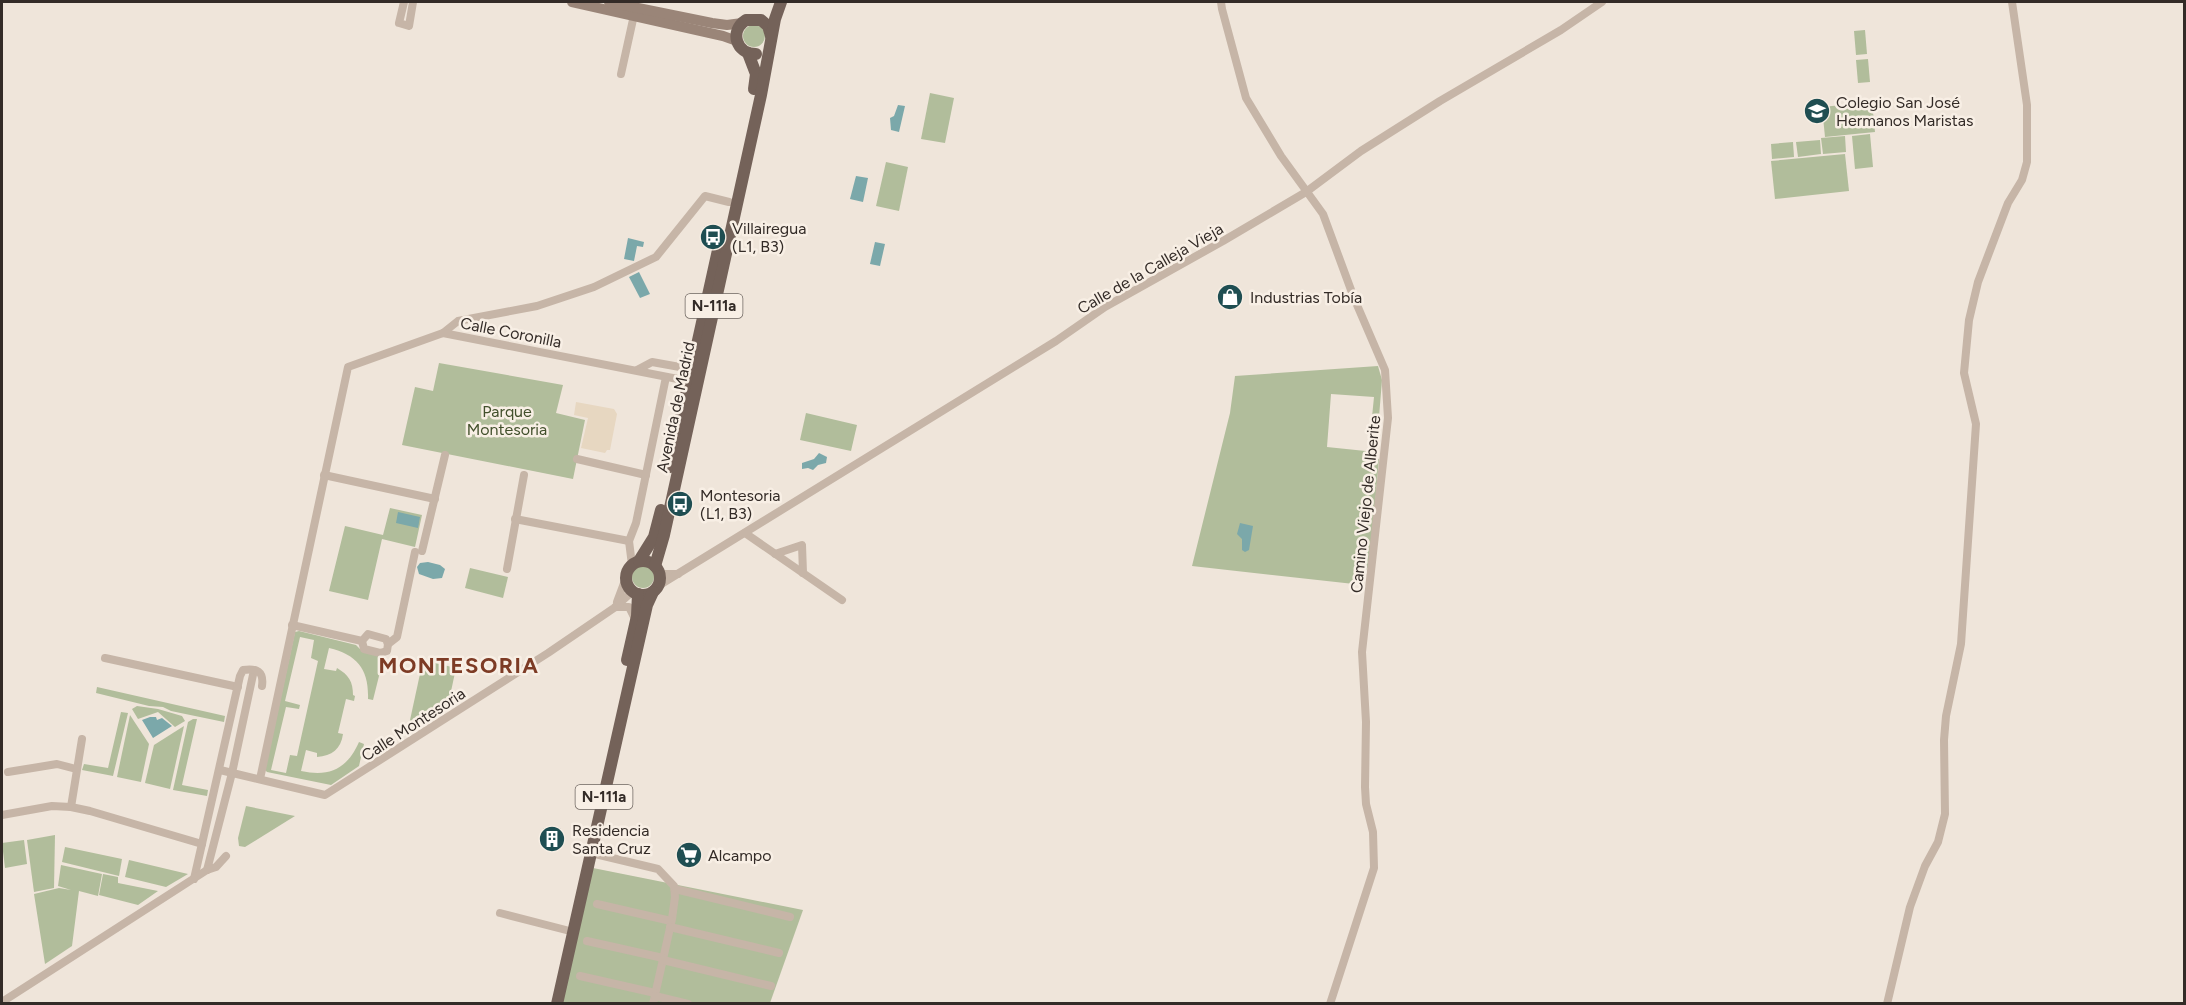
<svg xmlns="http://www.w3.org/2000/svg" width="2186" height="1005" viewBox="0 0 2186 1005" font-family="Figtree,sans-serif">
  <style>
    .green { fill: #b1bd9b; fill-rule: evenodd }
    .plaza { fill: #e7d7c1 }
    .water { fill: #7ba8aa }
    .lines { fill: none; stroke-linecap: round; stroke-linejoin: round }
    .street { stroke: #c6b5a7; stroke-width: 8 }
    .secondary { stroke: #9a8578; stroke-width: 10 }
    .primary { stroke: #746259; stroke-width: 12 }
    .labels { text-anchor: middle; stroke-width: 5; stroke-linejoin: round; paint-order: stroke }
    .shield { fill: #f8efe5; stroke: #6e6660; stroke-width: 1.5 }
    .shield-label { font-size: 15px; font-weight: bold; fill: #332b27 }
    .poi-label { font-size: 16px; fill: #332b27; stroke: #f8efe5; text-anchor: start }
    .street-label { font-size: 16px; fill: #332b27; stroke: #f8efe5 }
    .park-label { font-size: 16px; fill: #42502c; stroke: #f8efe5 }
    .district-label { font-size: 22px; font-weight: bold; letter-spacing: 1.5px; fill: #7d3b25; stroke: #f8efe5 }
  </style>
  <rect width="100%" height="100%" fill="#efe5da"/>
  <g class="green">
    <circle cx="754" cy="36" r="11"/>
    <path d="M1865 30 1867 54 1856 55 1854 31Z"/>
    <path d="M1868 59 1870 82 1858 83 1856 60Z"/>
    <path d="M930 93 954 98 945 143 921 139Z"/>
    <path d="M1872 102 1875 132 1825 137 1822 107Z"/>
    <path d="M1870 134 1873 167 1855 169 1852 136Z"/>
    <path d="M1845 136 1846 152 1823 154 1821 138Z"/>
    <path d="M1820 140 1821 154 1798 157 1796 142Z"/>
    <path d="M1793 142 1794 157 1772 159 1771 144Z"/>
    <path d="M1845 154 1849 191 1775 199 1771 161Z"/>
    <path d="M886 162 908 167 899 211 876 206Z"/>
    <path d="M439 363 563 385 556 413 585 420 573 479 402 445 415 387 433 391Z"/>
    <path d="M1378 366 1382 380 1379 417H1372L1374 397 1331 394 1327 447 1375 452V458L1379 459 1370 565 1365 571 1363 585 1192 566 1230 413 1235 376Z"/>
    <path d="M806 413 857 425 851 451 800 440Z"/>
    <path d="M390 508 422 515 415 547 382 539 368 600 329 591 345 526 383 535Z"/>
    <circle cx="643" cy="577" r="11"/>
    <path d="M470 568 508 577 503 598 465 588Z"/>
    <path d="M299 631 356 645 361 650 381 656 383 660 373 700 368 699C369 670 358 655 329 648L324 669 336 671 337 668C349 675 353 682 353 695L355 696 354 701 346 699 338 733 343 734C341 749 332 756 317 757V753L306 750 301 771C330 777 347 769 359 742L364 744 359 766 331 785 267 772 265 770 295 632ZM300 637 314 640 311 658 318 661 297 756 290 755 286 773 271 770 286 707 299 709 300 705 285 701Z"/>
    <path d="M423 660 456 668 447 710 407 734Z"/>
    <path d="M97 687 225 716 224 722 171 711 163 707 149 706 96 693Z"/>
    <path d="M137 706 158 709 182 716 185 721 175 727 158 712 138 719 132 709Z"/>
    <path d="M121 712 128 713 113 776 82 770 84 764 108 768Z"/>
    <path d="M130 715 149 744 141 782 117 777Z"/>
    <path d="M193 719H197L182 785 208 790 207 796 173 790 188 722Z"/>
    <path d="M184 726 170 789 145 783 154 745Z"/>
    <path d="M246 806 295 816 245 847 239 846 238 838Z"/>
    <path d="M55 835 54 888 34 892 27 840Z"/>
    <path d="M24 840 27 864 5 868 2 843Z"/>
    <path d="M65 847 122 859 119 876 62 862Z"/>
    <path d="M129 860 188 874 166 887 125 877Z"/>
    <path d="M61 865 102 874 98 896 79 891 72 946 45 964 34 894 59 888 71 890 58 886Z"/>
    <path d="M588 867 803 910 770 1003 560 1004Z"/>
    <path d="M103 874 118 877V883L158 891 138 905 99 895Z"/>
  </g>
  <path class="plaza" d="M576 402 614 409 617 414 610 450H607L605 453 581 448 588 418 574 415Z"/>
  <g class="water">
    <path d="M898 105 905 106 899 132 891 130 890 118 894 116Z"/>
    <path d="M856 176 868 178 863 202 850 199Z"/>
    <path d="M628 238 644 242 643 247 637 246 634 261 624 259Z"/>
    <path d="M875 242 885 244 880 266 870 264Z"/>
    <path d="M639 272 650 294 640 298 629 277Z"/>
    <path d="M819 453 827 457 826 463 818 465 813 470 808 468 802 469V463L814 459Z"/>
    <path d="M398 512 420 517 418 528 396 523Z"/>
    <path d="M1240 523 1253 526 1249 550 1245 552 1242 550V539L1237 534Z"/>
    <path d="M428 562 440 565 445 569 442 578 433 579 419 574 417 567 420 563Z"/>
    <path d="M150 717H156L157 720 162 718 172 726 153 738 142 720Z"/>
  </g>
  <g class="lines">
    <g class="street">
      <path d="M404 2 399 23 409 26 413 2"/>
      <path d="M1221 2 1222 9 1246 98 1281 156 1323 214 1354 298 1385 370 1388 418 1362 652 1366 722 1365 787 1366 804 1373 832 1374 868 1330 1004"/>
      <path d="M621 74 634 15"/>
      <path d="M443 333 458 321 537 306 594 287 656 257 705 196 729 202"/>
      <path d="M637 370 652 362 691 369"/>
      <path d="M577 459 646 475"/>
      <path d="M324 475 435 499"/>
      <path d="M515 519 629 541 636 523 666 377"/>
      <path d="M745 533 842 600"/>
      <path d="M629 541 632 565"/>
      <path d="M422 551 445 455"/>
      <path d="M775 554 802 545 803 573"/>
      <path d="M507 569 524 475"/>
      <path d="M660 574H678"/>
      <path d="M658 586 1056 341 1105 307 1223 241 1306 192 1361 151 1440 101 1561 30 1602 2"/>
      <path d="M617 602 626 578"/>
      <path d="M616 607H629L635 619"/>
      <path d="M292 625 362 641"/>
      <path d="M368 634 386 639 388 644 387 651 380 653 364 649 362 641Z"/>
      <path d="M388 644 397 637 415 552"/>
      <path d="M105 658 238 687"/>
      <path d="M220 770 325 795 548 653 614 608 633 591"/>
      <path d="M8 772 57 764 76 769"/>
      <path d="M260 779 348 367 443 333 688 381"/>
      <path d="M71 807 82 739"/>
      <path d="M2 815 52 806 71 807 90 811 202 844"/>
      <path d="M591 853 658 869 674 886 675 897 672 919 653 1004"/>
      <path d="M207 870 232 773 254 670"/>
      <path d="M194 879 240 676 243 670C257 668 264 671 262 686"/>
      <path d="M675 889 790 917"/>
      <path d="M597 904 671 921"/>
      <path d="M500 913 566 930"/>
      <path d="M670 927 779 953"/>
      <path d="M587 941 663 958"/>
      <path d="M663 960 771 986"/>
      <path d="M580 976 655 993"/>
      <path d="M655 996 688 1004"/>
      <path d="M2 1002 207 870 216 867 226 856"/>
      <path d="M1887 1004 1910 907 1925 866 1938 842 1945 814 1944 740 1946 716 1961 644 1976 424 1964 373 1969 320 1978 282 2008 203 2022 180 2027 162V105L2012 2"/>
    </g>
    <g class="secondary">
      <path d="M572 2 723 36 737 41"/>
      <path d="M609 2 712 23 727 25 742 23"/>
    </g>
    <g class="primary">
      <path d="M748 53 756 74 754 89"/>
      <path d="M756 54C736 54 729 31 746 20H761L768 26 771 36"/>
      <path d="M670 467 720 241"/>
      <circle cx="643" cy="578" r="17"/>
      <path d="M639 561 654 537 661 510"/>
      <path d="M655 566 664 535 761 95 775 19 781 2"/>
      <path d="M627 660 637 616 638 594"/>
      <path d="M557 1004 647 605 653 592"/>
    </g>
  </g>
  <defs>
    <g id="school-disc" transform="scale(1.35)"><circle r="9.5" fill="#1f4e52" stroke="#f8efe5"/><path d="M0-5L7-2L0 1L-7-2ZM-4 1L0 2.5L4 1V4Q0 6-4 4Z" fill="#fff"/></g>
    <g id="bus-disc" transform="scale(1.35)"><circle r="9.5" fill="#1f4e52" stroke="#f8efe5"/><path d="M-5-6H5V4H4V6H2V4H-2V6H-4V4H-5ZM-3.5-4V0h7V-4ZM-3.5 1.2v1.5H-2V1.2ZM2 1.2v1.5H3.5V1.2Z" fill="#fff"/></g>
    <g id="shop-disc" transform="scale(1.35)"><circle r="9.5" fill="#1f4e52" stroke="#f8efe5"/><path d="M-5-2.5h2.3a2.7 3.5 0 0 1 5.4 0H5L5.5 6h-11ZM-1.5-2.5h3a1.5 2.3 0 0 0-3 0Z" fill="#fff"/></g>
    <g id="building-disc" transform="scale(1.35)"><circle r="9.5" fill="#1f4e52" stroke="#f8efe5"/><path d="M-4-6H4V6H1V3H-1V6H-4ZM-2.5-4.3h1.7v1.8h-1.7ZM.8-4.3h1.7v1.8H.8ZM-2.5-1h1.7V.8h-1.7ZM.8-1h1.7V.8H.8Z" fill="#fff"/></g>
    <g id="supermarket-disc" transform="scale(1.35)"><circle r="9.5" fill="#1f4e52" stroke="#f8efe5"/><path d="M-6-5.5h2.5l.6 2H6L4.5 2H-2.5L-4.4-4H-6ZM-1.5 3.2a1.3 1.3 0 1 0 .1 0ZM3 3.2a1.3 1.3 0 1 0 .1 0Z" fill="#fff"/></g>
  </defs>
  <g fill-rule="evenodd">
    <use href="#school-disc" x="1817" y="111"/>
    <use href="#bus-disc" x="713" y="237"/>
    <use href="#shop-disc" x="1230" y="297"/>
    <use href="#bus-disc" x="680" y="504"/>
    <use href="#building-disc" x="552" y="839"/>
    <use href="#supermarket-disc" x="689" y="855"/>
  </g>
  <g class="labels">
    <g class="shield">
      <rect x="685.5" y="294" width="57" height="24" rx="4.5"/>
      <rect x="575.5" y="785" width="57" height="24" rx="4.5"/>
    </g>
    <g class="shield-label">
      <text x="714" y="311">N-111a</text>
      <text x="604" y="802">N-111a</text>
    </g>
    <g class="poi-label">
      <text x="1836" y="108">Colegio San José<tspan x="1836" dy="18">Hermanos Maristas</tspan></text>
      <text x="732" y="234">Villairegua<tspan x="732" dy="18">(L1, B3)</tspan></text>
      <text x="1250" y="303">Industrias Tobía</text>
      <text x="700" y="501">Montesoria<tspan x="700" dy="18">(L1, B3)</tspan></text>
      <text x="572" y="836">Residencia<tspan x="572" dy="18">Santa Cruz</tspan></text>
      <text x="708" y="861">Alcampo</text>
    </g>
    <g class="street-label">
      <text transform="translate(1150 268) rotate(-30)" y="6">Calle de la Calleja Vieja</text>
      <text transform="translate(511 332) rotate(11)" y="6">Calle Coronilla</text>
      <text transform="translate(675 407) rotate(-78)" y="6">Avenida de Madrid</text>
      <text transform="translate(1365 504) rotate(-84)" y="6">Camino Viejo de Alberite</text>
      <text transform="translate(413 724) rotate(-33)" y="6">Calle Montesoria</text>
    </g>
    <g class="park-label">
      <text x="507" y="417">Parque<tspan x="507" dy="18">Montesoria</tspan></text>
    </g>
    <g class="district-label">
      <text x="459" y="673">MONTESORIA</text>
    </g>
  </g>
  <rect width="2186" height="1005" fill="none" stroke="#332b27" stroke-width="6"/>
</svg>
